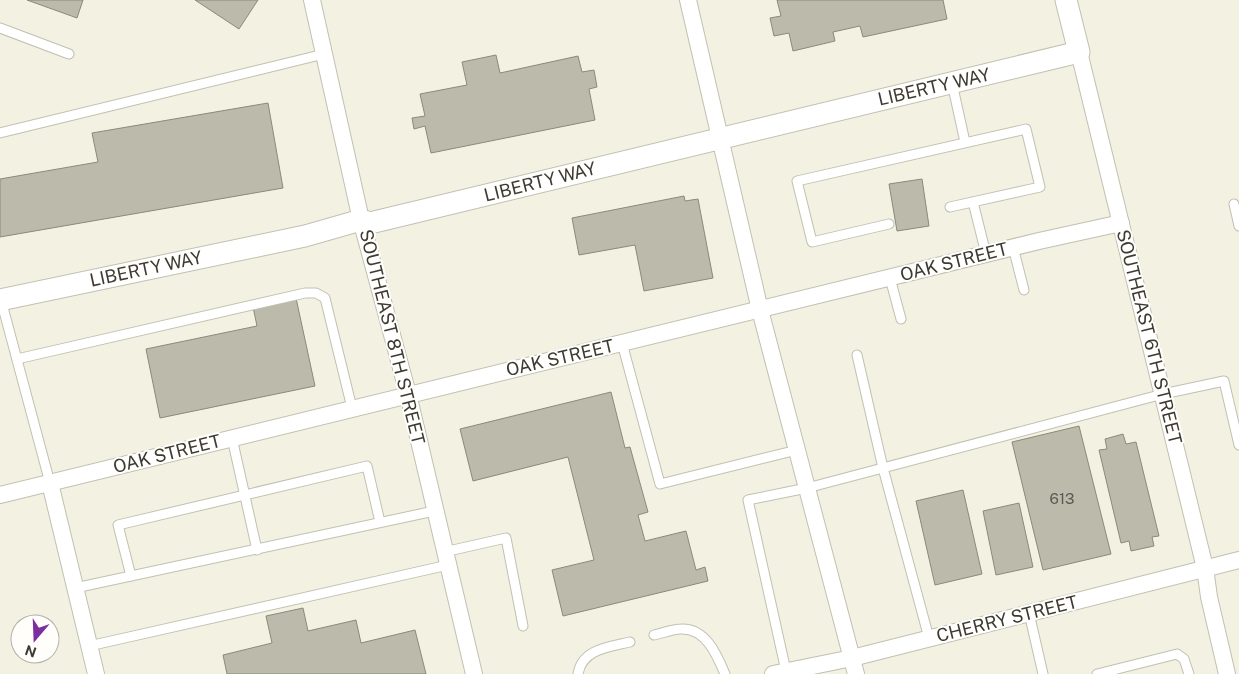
<svg xmlns="http://www.w3.org/2000/svg" width="1239" height="674" viewBox="0 0 1239 674" font-family="'Public Sans',sans-serif">
  <style>
    .building { fill: #bbbaab; stroke: #8a897b }
    .lines { fill: none; stroke-linecap: round; stroke-linejoin: round }
    .service-casing { stroke: #c1c0b1; stroke-width: 11 }
    .minor-casing { stroke: #c1c0b1; stroke-width: 18 }
    .tertiary-casing { stroke: #c1c0b1; stroke-width: 23 }
    .service { stroke: #fff; stroke-width: 9 }
    .minor { stroke: #fff; stroke-width: 16 }
    .tertiary { stroke: #fff; stroke-width: 21 }
    .labels { text-anchor: middle; stroke-width: 4; stroke-linejoin: round; paint-order: stroke }
    .number-label { font-size: 15px; fill: #5b5a52 }
    .street-label { font-size: 18px; fill: #3b3a34; stroke: #fffefb }
  </style>
  <rect width="100%" height="100%" fill="#f3f2e2"/>
  <g class="building">
    <path d="M27 0H83L77 18Z"/>
    <path d="M195 0H258L239 29Z"/>
    <path d="M777 0H943L947 19 863 37 860 26 833 32 835 41 793 51 789 33 774 36 770 18 781 16Z"/>
    <path d="M496 55 500 73 578 56 582 72 594 70 597 87 589 89 595 120 431 153 425 126 414 129 412 118 425 116 420 94 467 85 462 62Z"/>
    <path d="M268 103 283 188 0 237V179L98 162 92 133Z"/>
    <path d="M922 179 929 226 897 231 889 184Z"/>
    <path d="M684 196 685 201 698 199 713 278 644 291 635 245 579 255 572 218Z"/>
    <path d="M296 298 315 386 160 418 146 349 257 326 253 307Z"/>
    <path d="M611 392 625 448 630 447 648 512 638 515 645 541 686 531 696 570 705 567 708 581 563 616 552 570 594 560 568 457 473 481 460 429Z"/>
    <path d="M1079 426 1111 554 1043 570 1012 442Z"/>
    <path d="M1123 434 1126 444 1136 442 1159 536 1152 537 1154 546 1131 551 1129 541 1121 543 1099 450 1107 449 1105 439Z"/>
    <path d="M963 490 982 574 935 585 916 501Z"/>
    <path d="M1019 503 1033 567 996 575 983 511Z"/>
    <path d="M303 608 308 631 356 620 361 643 415 630 426 674H227L223 655 272 643 266 616Z"/>
  </g>
  <g class="lines">
    <g class="service-casing">
      <g id="service">
        <path d="M0 28 69 54"/>
        <path d="M952 83 965 142"/>
        <path d="M0 133 324 54"/>
        <path d="M973 202 986 254"/>
        <path d="M1234 204 1239 226"/>
        <path d="M889 224 812 242 797 181 1026 129 1040 187 950 207"/>
        <path d="M1013 247 1024 290"/>
        <path d="M890 278 901 319"/>
        <path d="M1 300 50 483"/>
        <path d="M622 343 660 484 797 450"/>
        <path d="M857 355 883 468 929 638"/>
        <path d="M17 359 305 293H316L325 298 352 408"/>
        <path d="M232 438 257 550"/>
        <path d="M444 552 506 538 523 626"/>
        <path d="M131 576 118 525 367 466 380 522"/>
        <path d="M75 588 434 511"/>
        <path d="M1029 613 1043 674"/>
        <path d="M654 635C663 633 673 629 681 629 706 628 717 655 725 674"/>
        <path d="M89 646 448 565"/>
        <path d="M786 671 748 500 807 488 1163 394 1224 381 1239 445"/>
        <path d="M578 674C582 649 609 647 630 642"/>
        <path d="M1097 674 1177 654 1184 659 1189 674"/>
      </g>
    </g>
    <g class="minor-casing">
      <g id="minor">
        <path d="M312 0 361 220 408 394 474 674"/>
        <path d="M688 0 760 310 856 674"/>
        <path d="M1079 52 1205 568 1209 597 1227 674"/>
        <path d="M50 483 96 674"/>
        <path d="M0 495 1039 241 1121 223"/>
        <path d="M773 674 852 658 1239 560"/>
      </g>
    </g>
    <g class="tertiary-casing">
      <path id="tertiary" d="M0 300 305 236 361 220 370 223 1079 52 1066 0"/>
    </g>
    <use href="#service" class="service"/>
    <use href="#minor" class="minor"/>
    <use href="#tertiary" class="tertiary"/>
  </g>
  <g class="labels">
    <g class="number-label">
      <text x="1062" y="504">613</text>
    </g>
    <g class="street-label">
      <text transform="translate(934 87) rotate(-13)" y="6">LIBERTY WAY</text>
      <text transform="translate(540 182) rotate(-14)" y="6">LIBERTY WAY</text>
      <text transform="translate(954 262) rotate(-14)" y="6">OAK STREET</text>
      <text transform="translate(146 269) rotate(-12)" y="6">LIBERTY WAY</text>
      <text transform="translate(392 337) rotate(76)" y="6">SOUTHEAST 8TH STREET</text>
      <text transform="translate(1149 337) rotate(76)" y="6">SOUTHEAST 6TH STREET</text>
      <text transform="translate(560 358) rotate(-13)" y="6">OAK STREET</text>
      <text transform="translate(167 454) rotate(-14)" y="6">OAK STREET</text>
      <text transform="translate(1007 619) rotate(-14)" y="6">CHERRY STREET</text>
    </g>
  </g>
  <g transform="translate(35 639) rotate(199)"><circle r="24" fill="#fffefb" stroke="#b1b0ab"/>
  <path d="M0-4L9 19L0 12L-9 19Z" fill="#7a2ea0"/>
  <text y="-8" font-size="14" font-weight="bold" text-anchor="middle" fill="#3b3a34">N</text>
  </g>
</svg>
